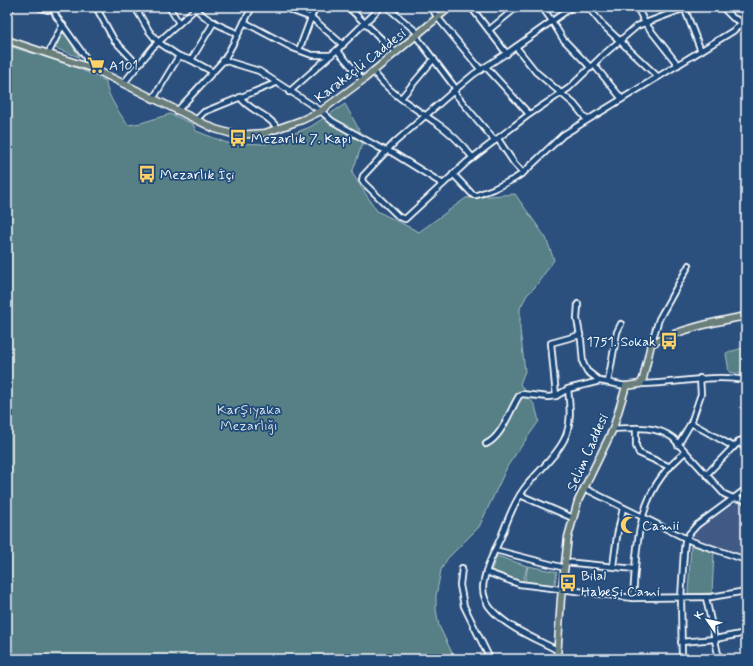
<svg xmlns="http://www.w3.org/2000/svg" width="753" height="666" viewBox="0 0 753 666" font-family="Mynerve,sans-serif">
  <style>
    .built { fill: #3f5a85 }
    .green { fill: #567f86; stroke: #aabfc2 }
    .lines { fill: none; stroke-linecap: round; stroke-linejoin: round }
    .minor-casing { stroke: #fff; stroke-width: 8 }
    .major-casing { stroke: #fff; stroke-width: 9 }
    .minor { stroke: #1f4a7a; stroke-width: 4.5 }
    .major { stroke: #6b7f7c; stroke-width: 6 }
    .labels { text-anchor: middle; stroke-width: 3.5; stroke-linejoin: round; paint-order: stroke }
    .poi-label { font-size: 14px; fill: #fff; stroke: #1f4a7a; text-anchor: start }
    .street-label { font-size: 14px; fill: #fff; stroke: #1f4a7a }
    .park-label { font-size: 14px; fill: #d5dfe1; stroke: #1f4a7a }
  </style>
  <rect width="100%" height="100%" fill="#2c507e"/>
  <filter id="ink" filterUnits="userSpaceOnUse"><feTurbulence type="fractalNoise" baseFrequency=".025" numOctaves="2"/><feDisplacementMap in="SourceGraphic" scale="8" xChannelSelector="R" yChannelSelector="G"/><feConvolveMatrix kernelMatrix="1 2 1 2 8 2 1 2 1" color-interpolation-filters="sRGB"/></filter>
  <g filter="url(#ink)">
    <path class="built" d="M738 502 746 504V557L690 537 694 530 704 523Z"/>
    <g class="green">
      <path d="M62 33 67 36 79 57 55 48Z"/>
      <path d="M7 45C21 51 35 53 49 58 69 64 87 72 106 81 105 92 121 116 128 125L141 123 170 114 193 124 196 131 227 143 267 144 310 127 345 104 364 139 352 173 377 211 419 232 466 198 515 194 546 238 554 260 535 287 527 295 520 308V330L525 371 520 384 535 406 539 421 508 465 479 527 447 559 441 570 436 596V609L439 626 455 659H7Z"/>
      <path d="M746 347V375L729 372 726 353Z"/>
      <path d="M691 545 714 553 712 593 688 594Z"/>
      <path d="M497 556 527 566 523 582 491 571Z"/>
      <path d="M528 566 557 572 554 588 525 582Z"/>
    </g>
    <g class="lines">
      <g class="minor-casing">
        <g id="minor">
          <path d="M38 7 48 10 59 7"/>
          <path d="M53 7 56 16 94 69"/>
          <path d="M96 7 114 40 138 65"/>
          <path d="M135 7 149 31 158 42 179 56 191 60 213 72"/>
          <path d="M169 7 179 23"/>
          <path d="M195 7C204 20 224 27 238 34"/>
          <path d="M282 7 312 18 343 45"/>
          <path d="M348 7 396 53"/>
          <path d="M387 7 419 34"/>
          <path d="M431 7 438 18 481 70"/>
          <path d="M471 7 507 54"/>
          <path d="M542 7 552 21 563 39 591 68"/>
          <path d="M572 7 510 51 474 74 456 89 394 143 363 176 362 180 364 183 399 217 405 219 467 162 527 116 569 88 602 56 637 26 688 7"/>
          <path d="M588 7 602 24 658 77"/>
          <path d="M637 7 645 23 678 65"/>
          <path d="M684 7 701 51"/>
          <path d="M722 7 733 18 742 22"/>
          <path d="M244 22 293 48 312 55H331L337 50 363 80"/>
          <path d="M489 30 517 7"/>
          <path d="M416 36 456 89"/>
          <path d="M516 47 536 72 574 104 587 120"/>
          <path d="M299 50 315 7"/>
          <path d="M337 50 381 7"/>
          <path d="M48 54 60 30 63 25"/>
          <path d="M191 60 214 22"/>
          <path d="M223 60 259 71 321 111 332 121 380 148 393 153 443 184"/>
          <path d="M594 65 622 99"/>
          <path d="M486 67 529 114"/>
          <path d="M373 71C389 93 413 107 435 122 449 131 462 144 473 158"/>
          <path d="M123 84 153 47 196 8"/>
          <path d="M453 91 495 141"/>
          <path d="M289 92 331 55"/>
          <path d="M240 97C249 111 269 114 278 129"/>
          <path d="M401 98 434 59"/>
          <path d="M153 99 179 56"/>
          <path d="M177 111 224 60 234 42 252 7"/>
          <path d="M196 120 204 112 276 83"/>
          <path d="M498 139 514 163 523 173"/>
          <path d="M453 174 473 195H477L493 189 514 179 523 173 563 135 733 31 746 19"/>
          <path d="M578 304 577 319 581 340 583 363 587 371 600 381 626 386"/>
          <path d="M580 335 551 343 556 396 568 389 600 381"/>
          <path d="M651 344 659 319 689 265"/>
          <path d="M608 382 617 332 621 324"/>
          <path d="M640 384C676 384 709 374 746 380"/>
          <path d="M691 423 734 447"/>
          <path d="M636 428V446L639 453 670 467"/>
          <path d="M613 429C634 428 655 425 673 438L724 494 733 498 746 500"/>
          <path d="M739 441 746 450"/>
          <path d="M486 444C502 437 510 410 519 396L522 394 548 397 556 396"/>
          <path d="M678 445 691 423 701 394 700 378"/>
          <path d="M707 474 732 448 746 437"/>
          <path d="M584 488 691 541 746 560"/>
          <path d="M520 495 573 518"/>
          <path d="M495 550 565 568"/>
          <path d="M565 562 635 569"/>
          <path d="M613 566 617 536 623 508"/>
          <path d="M462 568 460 585 464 606 490 659"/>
          <path d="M486 572 519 584 633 598 711 597 746 591"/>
          <path d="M633 598C636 557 636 510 662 476 668 467 677 460 685 452"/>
          <path d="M706 598 719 659"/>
          <path d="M681 642 715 639 746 633"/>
          <path d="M557 650C536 639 508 628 492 610 487 605 483 596 483 588 484 570 494 553 501 537 508 519 515 500 527 485 539 470 555 458 564 440 572 424 570 407 568 389"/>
          <path d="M682 659 681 598 684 551 685 542 689 534 697 525 746 489"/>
        </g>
      </g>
      <g class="major-casing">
        <g id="major">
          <path d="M7 13 11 7"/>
          <path d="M7 40 94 69 215 129 236 135 265 133 302 120 321 111 363 80 450 7"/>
          <path d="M557 659 561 598 568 537 578 501 613 429 626 386 640 384 643 379 651 344C680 329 714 322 746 316"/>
        </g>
      </g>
      <use href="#minor" class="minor"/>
      <use href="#major" class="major"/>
    </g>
  </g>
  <defs>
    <g id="supermarket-bare" transform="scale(1.38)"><path d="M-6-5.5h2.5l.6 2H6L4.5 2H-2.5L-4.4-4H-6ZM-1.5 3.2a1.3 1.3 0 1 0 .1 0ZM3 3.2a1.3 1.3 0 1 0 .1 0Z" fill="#ffd166" stroke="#1f4a7a" stroke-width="2.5" paint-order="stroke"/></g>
    <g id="bus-bare" transform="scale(1.38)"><path d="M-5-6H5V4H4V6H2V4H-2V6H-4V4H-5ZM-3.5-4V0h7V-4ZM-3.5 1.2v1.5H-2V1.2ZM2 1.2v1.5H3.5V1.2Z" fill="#ffd166" stroke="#1f4a7a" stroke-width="2.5" paint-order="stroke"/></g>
    <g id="mosque-bare" transform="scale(1.38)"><path d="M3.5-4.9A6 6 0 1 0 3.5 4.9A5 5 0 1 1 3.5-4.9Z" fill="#ffd166" stroke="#1f4a7a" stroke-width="2.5" paint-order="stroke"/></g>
  </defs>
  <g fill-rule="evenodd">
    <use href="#supermarket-bare" x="96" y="65"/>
    <use href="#bus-bare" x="238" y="138"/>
    <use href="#bus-bare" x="147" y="174"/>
    <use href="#bus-bare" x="669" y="341"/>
    <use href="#mosque-bare" x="629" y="525"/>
    <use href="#bus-bare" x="568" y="583"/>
  </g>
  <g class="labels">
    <g class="poi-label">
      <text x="109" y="70">A101</text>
      <text x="251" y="143">Mezarlık 7. Kapı</text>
      <text x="160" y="179">Mezarlık İçi</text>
      <text x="656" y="346" text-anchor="end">1751. Sokak</text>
      <text x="642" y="530">Camii</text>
      <text x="581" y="580">Bilal<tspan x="581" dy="16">Habeşi Cami</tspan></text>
    </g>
    <g class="street-label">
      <text transform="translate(360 65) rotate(-38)" y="5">Karakeçili Caddesi</text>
      <text transform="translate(587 452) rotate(-66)" y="5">Selim Caddesi</text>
    </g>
    <g class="park-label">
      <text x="249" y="414">Karşıyaka<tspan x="249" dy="16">Mezarlığı</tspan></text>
    </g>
  </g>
  <rect width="753" height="666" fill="none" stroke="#1f4a7a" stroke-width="24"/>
  <rect x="12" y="12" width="729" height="642" fill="none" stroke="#fff" stroke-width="1.5" filter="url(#ink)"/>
  <g transform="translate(707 620) rotate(304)" stroke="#1f4a7a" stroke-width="3" paint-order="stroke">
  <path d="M0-3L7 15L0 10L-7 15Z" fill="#ffffff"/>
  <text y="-6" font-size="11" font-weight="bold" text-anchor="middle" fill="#ffffff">K</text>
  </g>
</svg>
